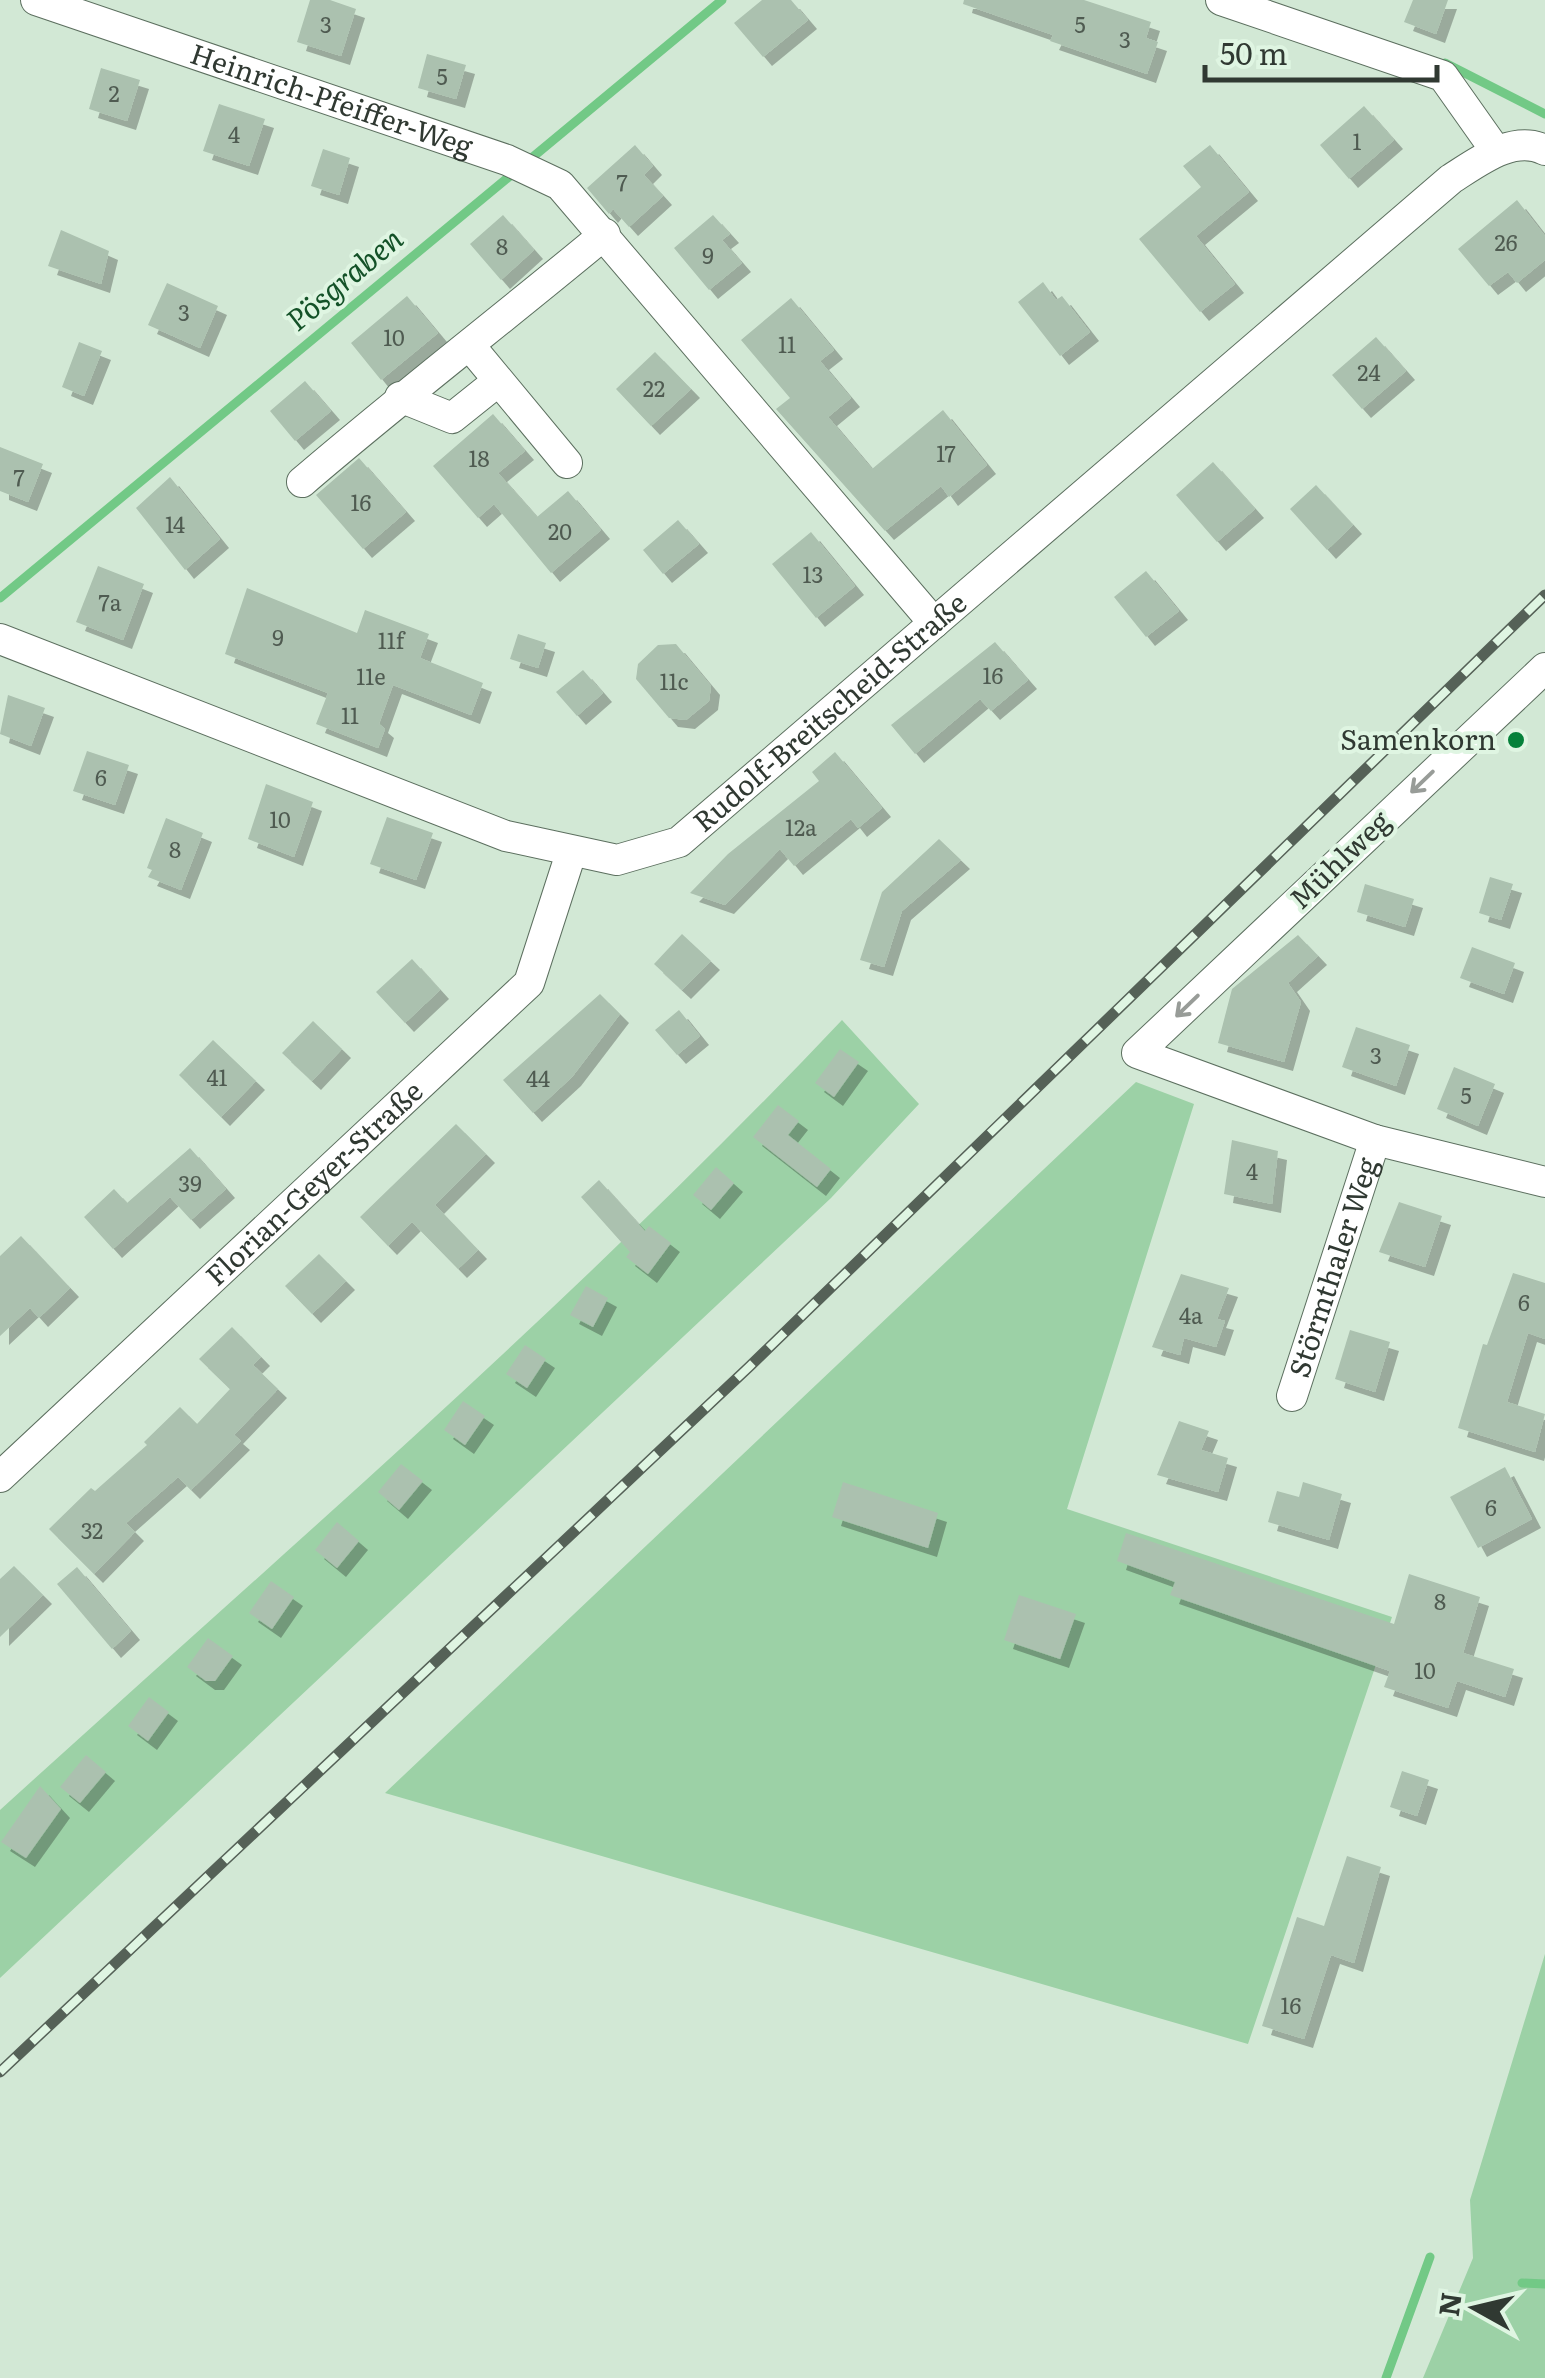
<svg xmlns="http://www.w3.org/2000/svg" width="1545" height="2378" viewBox="0 0 1545 2378" font-family="Literata,serif">
  <style>
    .green { fill: #9cd1a6 }
    .lines { fill: none; stroke-linecap: round; stroke-linejoin: round }
    .stream { stroke: #72c986; stroke-width: 9 }
    .building { fill: #abc1af; filter: url(#shadow) }
    .minor-casing { stroke: #5c6f5f; stroke-width: 32 }
    .minor { stroke: #fff; stroke-width: 30 }
    .rail-casing { stroke: #556157; stroke-width: 11 }
    .rail { stroke: #dff5e2; stroke-width: 8; stroke-dasharray: 22; stroke-linecap: butt }
    .oneway { stroke: #989c98 }
    .poi-dot { fill: #05813a; stroke: #dff5e2; stroke-width: 4 }
    .labels { text-anchor: middle; stroke-width: 8; stroke-linejoin: round; paint-order: stroke }
    .number-label { font-size: 22px; fill: #4f5b51 }
    .street-label { font-size: 28px; fill: #303932; stroke: #dff5e2 }
    .poi-label { font-size: 28px; fill: #303932; stroke: #dff5e2; text-anchor: end }
    .water-label { font-size: 30px; font-style: italic; fill: #145228; stroke: #dff5e2 }
  </style>
  <defs>
    <filter id="shadow"><feDropShadow dx="9" dy="9" stdDeviation="0" flood-color="#0004"/></filter>
  </defs>
  <rect width="100%" height="100%" fill="#d2e8d5"/>
  <g class="green">
    <path d="M842 1020 919 1104 831 1198 0 1978V1810C285 1551 578 1299 842 1020Z"/>
    <path d="M1136 1082 1194 1104 1067 1509 1392 1617 1248 2044 385 1793Z"/>
    <path d="M1545 1954V2378H1423L1473 2258 1470 2200Z"/>
  </g>
  <g class="lines">
    <g class="stream">
      <path d="M1445 63 1545 114"/>
      <path d="M528 161 722 0"/>
      <path d="M0 598 516 171"/>
      <path d="M1522 2283 1545 2284"/>
      <path d="M1386 2378 1430 2257"/>
    </g>
  </g>
  <g class="building">
    <path d="M310 0H330L356 9 341 56 297 42Z"/>
    <path d="M762 0H791L808 20 763 57 734 23Z"/>
    <path d="M964 0H1084L1151 22 1146 38 1158 42 1147 74 1050 41 1053 35 963 4Z"/>
    <path d="M1413 0H1448L1436 34 1404 22Z"/>
    <path d="M427 54 466 65 456 99 418 88Z"/>
    <path d="M101 68 140 80 127 121 89 109Z"/>
    <path d="M219 104 265 119 249 166 203 151Z"/>
    <path d="M1364 106 1394 140 1349 179 1320 145Z"/>
    <path d="M635 145 653 166 644 175 663 196 629 227 613 209 609 214 587 188Z"/>
    <path d="M1210 145 1249 192 1196 236 1235 284 1200 312 1139 239 1201 187 1183 166Z"/>
    <path d="M323 149 350 158 339 195 311 186Z"/>
    <path d="M1517 200 1545 236V260L1517 283 1508 272 1489 286 1458 249Z"/>
    <path d="M503 215 534 250 501 280 470 244Z"/>
    <path d="M713 215 730 234 722 240 742 263 709 290 674 248Z"/>
    <path d="M61 230 109 251 101 284 48 266Z"/>
    <path d="M1043 282 1056 300 1062 296 1090 332 1060 356 1018 302Z"/>
    <path d="M167 283 218 306 200 348 148 325Z"/>
    <path d="M407 296 438 333 381 380 351 343Z"/>
    <path d="M791 298 834 350 820 361 851 398 828 417 872 469 943 410 987 465 949 497 941 486 885 531 776 409 790 398 741 340Z"/>
    <path d="M1376 337 1406 371 1362 409 1332 375Z"/>
    <path d="M79 342 102 351 84 396 62 387Z"/>
    <path d="M655 352 691 389 651 426 616 389Z"/>
    <path d="M305 381 331 411 295 441 270 411Z"/>
    <path d="M493 414 525 451 498 473 537 517 568 491 601 530 551 573 494 504 478 518 433 466Z"/>
    <path d="M0 447 43 464 28 502 0 491Z"/>
    <path d="M359 458 406 512 363 549 316 495Z"/>
    <path d="M1213 462 1255 509 1217 542 1176 495Z"/>
    <path d="M170 477 220 539 185 570 136 508Z"/>
    <path d="M1316 485 1353 525 1327 550 1290 509Z"/>
    <path d="M678 520 699 544 663 574 643 550Z"/>
    <path d="M811 532 855 586 816 618 772 564Z"/>
    <path d="M98 566 144 584 123 640 76 622Z"/>
    <path d="M1146 571 1179 611 1146 637 1114 597Z"/>
    <path d="M247 588 357 633 365 610 429 634 420 658 483 683 471 715 393 685 379 724 385 729 378 748 316 724 328 693 225 654Z"/>
    <path d="M518 634 546 643 538 668 510 659Z"/>
    <path d="M995 642 1028 680 991 711 980 699 915 754 891 725Z"/>
    <path d="M676 644 711 686 709 701 686 720 669 718 636 679 638 664 658 645Z"/>
    <path d="M583 670 603 693 577 716 556 692Z"/>
    <path d="M8 695 45 708 31 746 0 734Z"/>
    <path d="M87 751 129 765 115 805 73 791Z"/>
    <path d="M835 752 882 808 858 828 851 819 794 866 780 849 725 905 690 893 728 854 819 781 812 772Z"/>
    <path d="M266 784 313 802 294 857 248 839Z"/>
    <path d="M387 817 433 833 416 880 370 864Z"/>
    <path d="M166 818 203 833 181 890 148 877 152 870 147 868Z"/>
    <path d="M939 839 961 860 902 911 884 967 860 960 882 892Z"/>
    <path d="M1490 877 1513 884 1501 920 1479 913Z"/>
    <path d="M1365 884 1414 899 1405 927 1357 912Z"/>
    <path d="M682 934 711 961 682 990 654 964Z"/>
    <path d="M1298 935 1318 956 1288 983 1301 1002 1284 1062 1218 1043 1232 989Z"/>
    <path d="M1472 947 1515 963 1504 994 1460 978Z"/>
    <path d="M412 959 440 990 405 1023 376 992Z"/>
    <path d="M600 994 620 1014 572 1077 533 1113 503 1080Z"/>
    <path d="M679 1010 700 1036 677 1055 655 1030Z"/>
    <path d="M313 1021 342 1049 312 1081 282 1053Z"/>
    <path d="M1356 1027 1410 1045 1396 1086 1342 1067Z"/>
    <path d="M213 1040 256 1081 221 1117 179 1075Z"/>
    <path d="M840 1049 859 1062 834 1097 815 1083Z"/>
    <path d="M1454 1067 1495 1084 1478 1126 1437 1109Z"/>
    <path d="M778 1105 799 1121 788 1135 831 1169 817 1187 753 1137Z"/>
    <path d="M456 1124 486 1154 435 1205 478 1250 458 1269 412 1222 388 1246 360 1217Z"/>
    <path d="M1232 1140 1278 1151 1272 1204 1224 1194Z"/>
    <path d="M190 1148 226 1189 191 1220 170 1197 113 1249 84 1217 114 1189 127 1203Z"/>
    <path d="M716 1167 734 1183 711 1210 693 1195Z"/>
    <path d="M599 1180 645 1231 649 1226 671 1243 648 1274 626 1257 630 1252 581 1197Z"/>
    <path d="M1399 1202 1442 1216 1425 1267 1379 1252Z"/>
    <path d="M21 1236 70 1288 39 1318 30 1308 0 1336V1256Z"/>
    <path d="M319 1254 346 1281 312 1314 285 1286Z"/>
    <path d="M1513 1273 1545 1283V1339L1528 1333 1507 1402 1545 1414 1535 1452 1458 1428 1483 1344 1487 1345Z"/>
    <path d="M1181 1274 1229 1288 1217 1319 1225 1321 1216 1347 1184 1338 1180 1355 1152 1347Z"/>
    <path d="M586 1286 608 1298 593 1327 570 1315Z"/>
    <path d="M232 1327 261 1357 253 1365 278 1389 234 1435 241 1441 191 1490 178 1477 126 1523 135 1532 94 1574 49 1529 91 1488 95 1491 147 1445 144 1442 180 1407 197 1424 230 1389 199 1359Z"/>
    <path d="M1350 1330 1390 1342 1375 1392 1335 1379Z"/>
    <path d="M525 1345 546 1359 527 1388 506 1374Z"/>
    <path d="M463 1401 485 1416 465 1445 444 1430Z"/>
    <path d="M1179 1421 1209 1431 1201 1450 1228 1458 1218 1492 1157 1475Z"/>
    <path d="M401 1464 423 1481 399 1510 378 1492Z"/>
    <path d="M1505 1467 1532 1519 1478 1548 1450 1497Z"/>
    <path d="M843 1482 938 1513 928 1548 832 1517Z"/>
    <path d="M1303 1482 1342 1494 1329 1540 1268 1522 1277 1491 1299 1497Z"/>
    <path d="M337 1522 359 1541 337 1568 315 1550Z"/>
    <path d="M1126 1533 1394 1624 1409 1574 1480 1597 1463 1653 1514 1669 1505 1697 1457 1681 1448 1708 1384 1687 1390 1671 1170 1595 1175 1582 1117 1561Z"/>
    <path d="M14 1566 43 1595 0 1637V1579Z"/>
    <path d="M77 1567 131 1631 112 1649 57 1584Z"/>
    <path d="M271 1581 294 1597 272 1629 249 1613Z"/>
    <path d="M1019 1595 1076 1614 1060 1659 1004 1640Z"/>
    <path d="M208 1638 233 1656 215 1681H206L187 1667Z"/>
    <path d="M149 1697 169 1712 148 1741 128 1726Z"/>
    <path d="M86 1755 106 1772 80 1803 60 1787Z"/>
    <path d="M1402 1771 1429 1780 1417 1816 1390 1807Z"/>
    <path d="M40 1786 61 1809 26 1858 1 1842Z"/>
    <path d="M1347 1856 1381 1867 1354 1963 1331 1955 1304 2039 1262 2026 1297 1917 1324 1926Z"/>
  </g>
  <g class="lines">
    <g class="minor-casing">
      <g id="minor">
        <path id="s1" d="M36 0 507 160 560 185 934 623"/>
        <path d="M1221 0 1443 76 1496 151"/>
        <path d="M470 346 567 463"/>
        <path d="M400 397 452 418 497 382"/>
        <path d="M302 482C401 397 504 318 605 234"/>
        <path id="s2" d="M0 639 506 836 617 860 679 842 1451 179C1478 162 1513 134 1545 150"/>
        <path d="M1545 668 1137 1053 1375 1140 1545 1182"/>
        <path id="s3" d="M1292 1396 1375 1140"/>
        <path id="s4" d="M0 1477 529 983 571 853"/>
      </g>
    </g>
    <use href="#minor" class="minor"/>
    <g class="rail-casing">
      <path id="rail" d="M0 2072 750 1366 1545 595"/>
    </g>
    <use href="#rail" class="rail"/>
  </g>
  <defs><path id="oneway-shaft" d="M-6 0H5M1.5-3L5.5 0L1.5 3" fill="none" stroke-width="1.6" stroke-linecap="round" stroke-linejoin="round" transform="scale(2.5)"/></defs>
  <g class="oneway">
    <use href="#oneway-shaft" transform="translate(1422 782) rotate(136)"/>
    <use href="#oneway-shaft" transform="translate(1187 1006) rotate(136)"/>
  </g>
  <circle class="poi-dot" cx="1516" cy="740" r="10"/>
  <g class="labels">
    <g class="number-label">
      <text x="326" y="33">3</text>
      <text x="1080" y="33">5</text>
      <text x="1125" y="48">3</text>
      <text x="442" y="85">5</text>
      <text x="114" y="102">2</text>
      <text x="234" y="143">4</text>
      <text x="1357" y="150">1</text>
      <text x="622" y="191">7</text>
      <text x="1506" y="251">26</text>
      <text x="502" y="255">8</text>
      <text x="708" y="264">9</text>
      <text x="184" y="321">3</text>
      <text x="394" y="346">10</text>
      <text x="787" y="353">11</text>
      <text x="1369" y="381">24</text>
      <text x="654" y="397">22</text>
      <text x="946" y="462">17</text>
      <text x="479" y="467">18</text>
      <text x="19" y="486">7</text>
      <text x="361" y="511">16</text>
      <text x="175" y="533">14</text>
      <text x="560" y="540">20</text>
      <text x="813" y="583">13</text>
      <text x="110" y="611">7a</text>
      <text x="278" y="646">9</text>
      <text x="391" y="649">11f</text>
      <text x="993" y="684">16</text>
      <text x="371" y="685">11e</text>
      <text x="674" y="690">11c</text>
      <text x="350" y="724">11</text>
      <text x="101" y="786">6</text>
      <text x="280" y="828">10</text>
      <text x="801" y="836">12a</text>
      <text x="175" y="858">8</text>
      <text x="1376" y="1064">3</text>
      <text x="217" y="1086">41</text>
      <text x="538" y="1087">44</text>
      <text x="1466" y="1104">5</text>
      <text x="1252" y="1180">4</text>
      <text x="190" y="1192">39</text>
      <text x="1524" y="1311">6</text>
      <text x="1191" y="1324">4a</text>
      <text x="1491" y="1516">6</text>
      <text x="92" y="1539">32</text>
      <text x="1440" y="1610">8</text>
      <text x="1425" y="1679">10</text>
      <text x="1291" y="2014">16</text>
    </g>
    <g class="street-label">
      <text dy="10" stroke="none"><textPath href="#s1" startOffset="312">Heinrich-Pfeiffer-Weg</textPath></text>
      <text dy="10" stroke="none"><textPath href="#s2" startOffset="920">Rudolf-Breitscheid-Straße</textPath></text>
      <text transform="translate(1340 860) rotate(-44)" y="10">Mühlweg</text>
      <text dy="10" stroke="none"><textPath href="#s4" startOffset="430">Florian-Geyer-Straße</textPath></text>
      <text dy="10" stroke="none"><textPath href="#s3" startOffset="135">Störmthaler Weg</textPath></text>
    </g>
    <g class="poi-label">
      <text x="1496" y="750">Samenkorn</text>
    </g>
    <g class="water-label">
      <text transform="translate(345 280) rotate(-40)" y="10">Pösgraben</text>
    </g>
  </g>
  <g transform="translate(1475 2308) rotate(278)" stroke="#dff5e2" stroke-width="8" paint-order="stroke">
  <path d="M0-8L18 38L0 25L-18 38Z" fill="#303932"/>
  <text y="-15" font-size="28" font-weight="bold" text-anchor="middle" fill="#303932">N</text>
  </g>
  <path d="M1205 65v15h232v-15" fill="none" stroke="#303932" stroke-width="5"/>
  <text x="1220" y="65" font-size="30" fill="#303932" stroke="#dff5e2" stroke-width="8" paint-order="stroke">50 m</text>
</svg>
